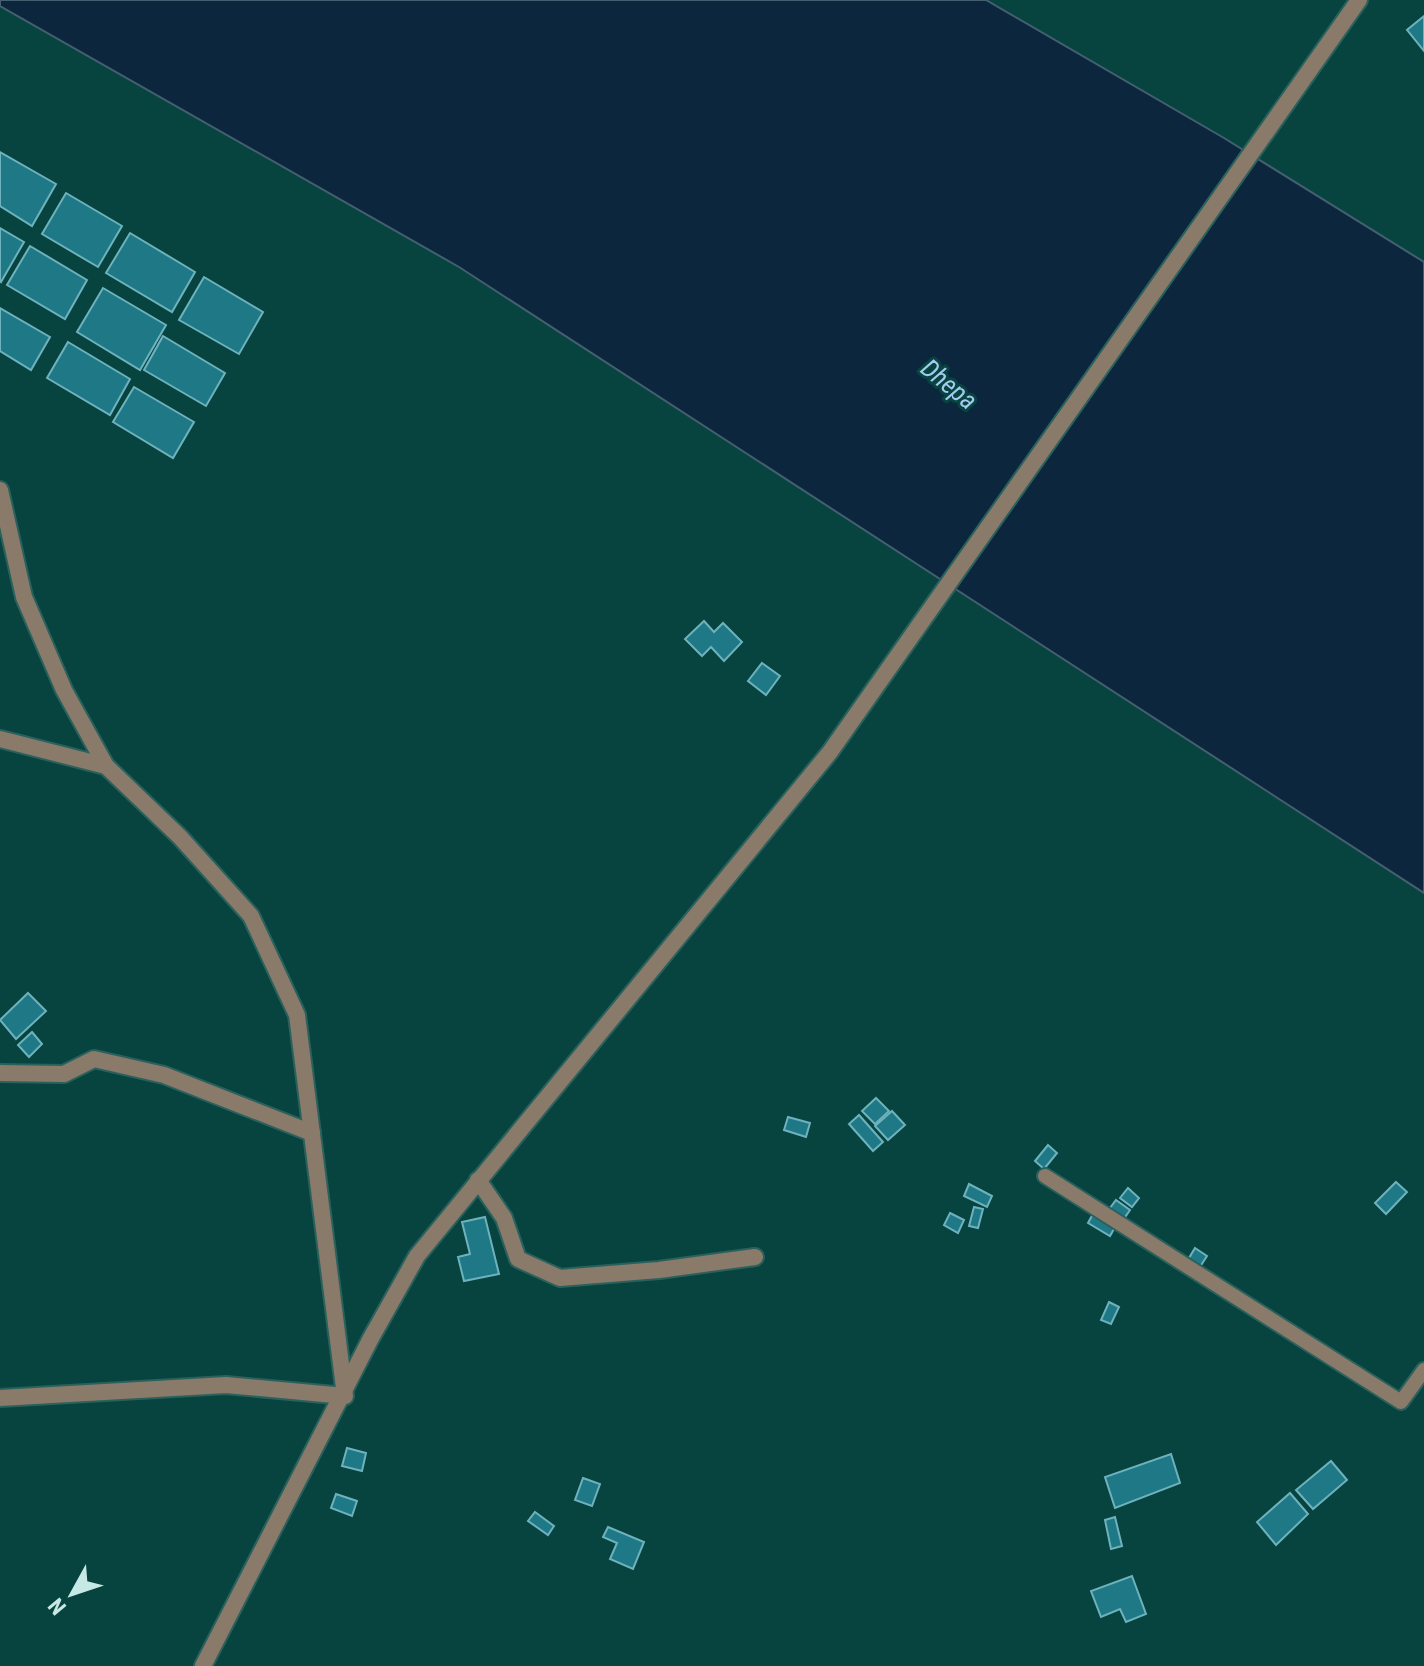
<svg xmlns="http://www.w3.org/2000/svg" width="1424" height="1666" viewBox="0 0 1424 1666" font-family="'Roboto Condensed',sans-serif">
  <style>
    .water { fill: #0c263e; stroke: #446070; stroke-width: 2 }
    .building { fill: #1f7885; stroke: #6eb2bd; stroke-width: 2 }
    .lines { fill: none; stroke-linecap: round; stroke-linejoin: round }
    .service-casing { stroke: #2a615d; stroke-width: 18 }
    .minor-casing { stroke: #2a615d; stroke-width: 20 }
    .tertiary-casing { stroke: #2a615d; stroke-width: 20 }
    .service { stroke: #8a7a69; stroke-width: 14 }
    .minor { stroke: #8a7a69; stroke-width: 16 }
    .tertiary { stroke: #8a7a69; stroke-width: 16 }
    .labels { text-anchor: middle; stroke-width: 6; stroke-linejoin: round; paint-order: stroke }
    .water-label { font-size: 26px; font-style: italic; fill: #a5caf0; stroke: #07433f }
  </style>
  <rect width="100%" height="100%" fill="#07433f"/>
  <path class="water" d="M0 0H986L1224 138 1424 262V893L459 267 0 6Z"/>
  <g class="building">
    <path d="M1424 16V51L1407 30Z"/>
    <path d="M0 152 56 184 32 226 0 206Z"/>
    <path d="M66 193 122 226 98 267 42 234Z"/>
    <path d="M0 228 24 242 1 282 0 281Z"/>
    <path d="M130 233 195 272 172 312 106 273Z"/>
    <path d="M30 246 87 280 65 319 7 285Z"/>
    <path d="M204 277 263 312 239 354 179 320Z"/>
    <path d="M103 288 166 325 140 370 77 332Z"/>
    <path d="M0 308 50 337 31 370 0 351Z"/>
    <path d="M163 336 225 373 206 406 144 370Z"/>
    <path d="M68 342 130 379 110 415 47 378Z"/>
    <path d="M134 387 194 422 173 458 113 422Z"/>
    <path d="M704 621 714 632 723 623 742 642 724 661 711 647 702 656 685 639Z"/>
    <path d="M762 663 780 676 766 695 748 681Z"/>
    <path d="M28 993 46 1011 16 1039 0 1020Z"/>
    <path d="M32 1032 42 1044 29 1057 18 1045Z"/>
    <path d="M876 1098 889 1111 875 1124 862 1111Z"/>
    <path d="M892 1111 905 1125 888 1140 875 1126Z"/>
    <path d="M859 1115 883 1142 873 1151 849 1124Z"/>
    <path d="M788 1117 810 1123 806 1137 784 1130Z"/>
    <path d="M1048 1145 1057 1153 1044 1169 1035 1161Z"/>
    <path d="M1396 1182 1407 1192 1386 1214 1375 1203Z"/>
    <path d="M969 1184 992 1196 987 1207 964 1196Z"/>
    <path d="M1128 1188 1139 1198 1132 1207 1120 1198Z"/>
    <path d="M1116 1200 1130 1210 1121 1223 1107 1212Z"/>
    <path d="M974 1207 983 1209 978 1228 969 1226Z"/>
    <path d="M950 1213 964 1220 958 1233 944 1225Z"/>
    <path d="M1093 1214 1115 1227 1110 1236 1088 1223Z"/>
    <path d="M485 1217 499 1274 464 1281 458 1257 470 1254 462 1222Z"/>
    <path d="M1195 1248 1207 1256 1198 1270 1186 1263Z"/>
    <path d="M1109 1302 1119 1307 1111 1324 1101 1320Z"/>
    <path d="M347 1448 366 1453 362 1471 342 1466Z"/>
    <path d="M1171 1454 1180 1483 1115 1508 1105 1477Z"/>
    <path d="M1331 1461 1347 1480 1313 1509 1296 1490Z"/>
    <path d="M583 1478 600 1484 592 1506 575 1500Z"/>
    <path d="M1290 1493 1308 1514 1276 1545 1257 1522Z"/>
    <path d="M336 1494 357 1501 352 1516 331 1508Z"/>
    <path d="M535 1512 554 1526 548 1535 528 1521Z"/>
    <path d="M1115 1517 1122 1546 1111 1549 1105 1520Z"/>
    <path d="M608 1527 644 1542 633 1569 610 1559 617 1543 603 1537Z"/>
    <path d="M1132 1576 1146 1614 1126 1622 1120 1609 1101 1617 1091 1591Z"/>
  </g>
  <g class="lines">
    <g class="service-casing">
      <path id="service" d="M1045 1176 1401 1402 1424 1370"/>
    </g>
    <g class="minor-casing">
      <g id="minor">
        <path d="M0 490 24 597 64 690 106 766"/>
        <path d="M0 739 106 766 180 837 251 916 297 1015 345 1396 226 1385 0 1398"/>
        <path d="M0 1073 64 1074 94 1059 164 1075 312 1133"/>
        <path d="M478 1180 504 1218 518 1259 560 1278 659 1270 755 1257"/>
      </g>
    </g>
    <g class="tertiary-casing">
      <path id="tertiary" d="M203 1666 371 1338 417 1256 830 752 1359 0"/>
    </g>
    <use href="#service" class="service"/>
    <use href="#minor" class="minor"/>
    <use href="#tertiary" class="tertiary"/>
  </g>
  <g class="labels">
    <g class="water-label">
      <text transform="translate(949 384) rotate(39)" y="9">Dhepa</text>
    </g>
  </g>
  <g transform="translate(72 1594) rotate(230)" stroke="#07433f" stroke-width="6" paint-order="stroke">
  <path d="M0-6L14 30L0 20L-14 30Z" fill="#c7e9e5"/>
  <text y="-12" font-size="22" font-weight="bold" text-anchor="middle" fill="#c7e9e5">N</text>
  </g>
</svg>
